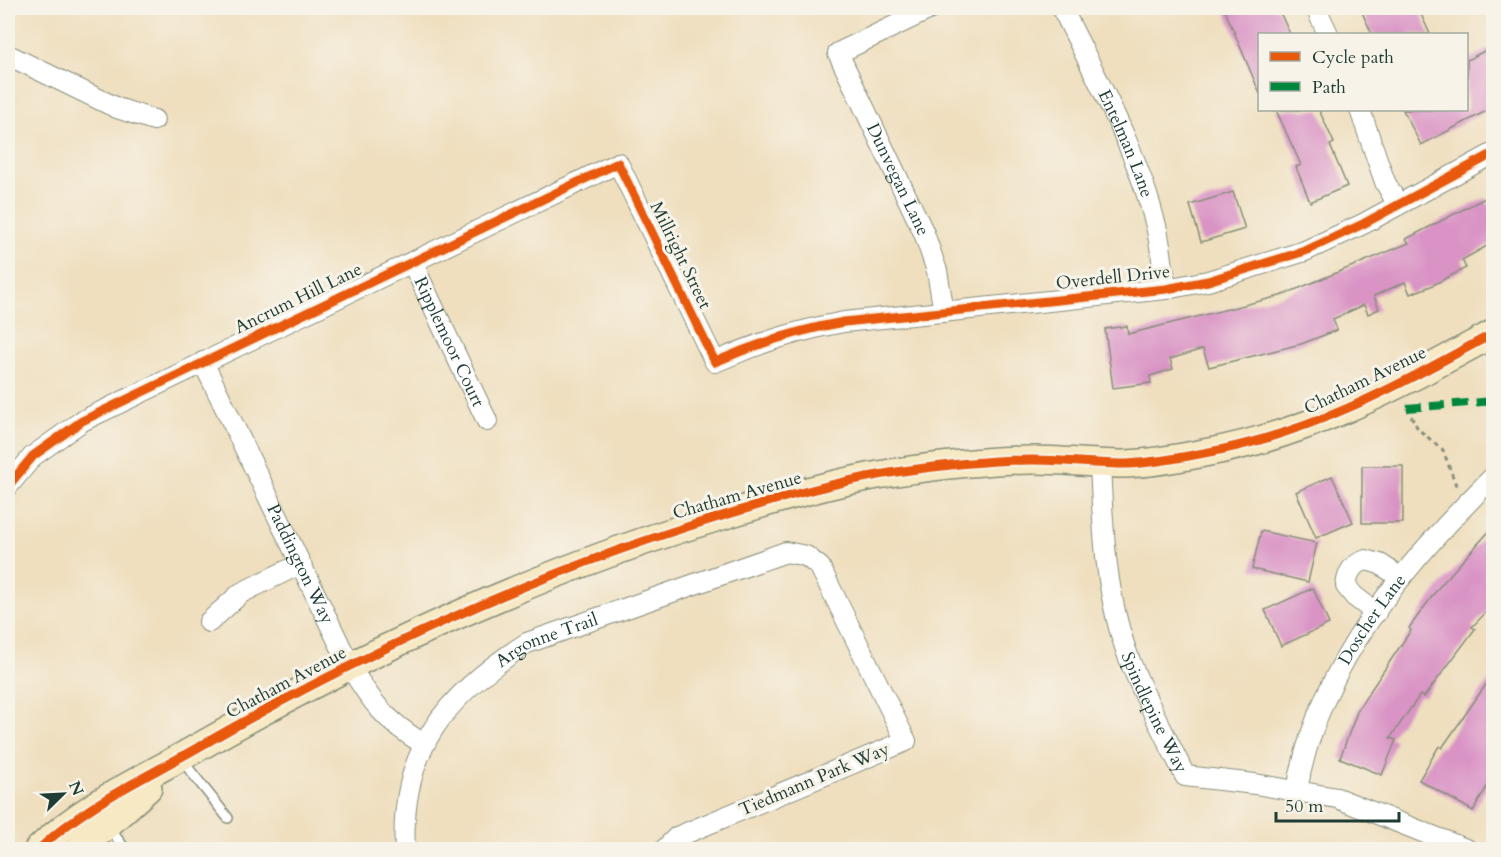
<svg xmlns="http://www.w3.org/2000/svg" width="1501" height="857" viewBox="0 0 1501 857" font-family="Cardo,serif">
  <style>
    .building { fill: #d993c5 }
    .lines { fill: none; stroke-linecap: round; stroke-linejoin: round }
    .lane-casing { stroke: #878e7a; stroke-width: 12 }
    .street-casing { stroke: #878e7a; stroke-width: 22 }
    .secondary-casing { stroke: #878e7a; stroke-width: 30 }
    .path { stroke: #878e7a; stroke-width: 3; stroke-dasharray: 4.5 4.5; stroke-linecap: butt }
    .lane { stroke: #fff; stroke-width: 9 }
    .street { stroke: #fff; stroke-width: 20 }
    .secondary { stroke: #f6e9c3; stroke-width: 27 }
    .quiet { stroke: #00873e; stroke-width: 8; stroke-dasharray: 15 8; stroke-linecap: butt }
    .cycleway-casing { stroke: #f7f3e8; stroke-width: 13 }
    .cycleway { stroke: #e8590c; stroke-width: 9 }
    .labels { text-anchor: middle; stroke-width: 6; stroke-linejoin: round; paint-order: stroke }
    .street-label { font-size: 18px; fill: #1f3d34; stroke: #f7f3e8 }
  </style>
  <rect width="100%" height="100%" fill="#f7f3e8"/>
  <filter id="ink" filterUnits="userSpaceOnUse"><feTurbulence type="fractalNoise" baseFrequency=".0167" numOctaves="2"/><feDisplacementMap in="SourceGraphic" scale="12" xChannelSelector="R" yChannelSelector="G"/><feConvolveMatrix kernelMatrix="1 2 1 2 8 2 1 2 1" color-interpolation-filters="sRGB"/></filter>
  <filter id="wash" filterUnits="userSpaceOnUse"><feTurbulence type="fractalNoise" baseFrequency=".008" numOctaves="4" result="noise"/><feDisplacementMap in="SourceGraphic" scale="24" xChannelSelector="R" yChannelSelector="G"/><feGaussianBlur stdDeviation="1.35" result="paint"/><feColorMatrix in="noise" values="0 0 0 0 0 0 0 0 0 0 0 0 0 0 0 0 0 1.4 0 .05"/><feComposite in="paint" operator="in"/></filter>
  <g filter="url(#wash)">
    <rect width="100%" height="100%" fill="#efdfbf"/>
    <g id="blocks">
      <g class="building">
        <path d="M1224 8H1278L1290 34H1260V94Z"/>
        <path d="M1360 8H1418L1430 34H1372Z"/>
        <path d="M1494 46V107L1421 145 1403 110H1467V60Z"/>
        <path d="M1276 110H1319L1334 143 1330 145 1347 186 1310 202 1296 167 1301 165Z"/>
        <path d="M1233 192 1245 229 1201 242 1190 205Z"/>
        <path d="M1485 198 1494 213V242L1462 260 1466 268 1431 286 1410 294 1405 282 1374 296 1379 309 1368 314 1364 305 1333 319 1337 330 1301 344 1209 367 1203 349 1170 359 1173 369 1150 376 1151 383 1113 388 1105 329 1127 326 1128 334 1280 296 1409 243 1406 239Z"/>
        <rect x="1362" y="466" width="41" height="57"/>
        <path d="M1332 476 1353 522 1316 538 1296 492Z"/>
        <path d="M1494 526V604L1472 627 1475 629 1424 697 1420 695 1390 738 1396 740 1382 775 1340 758 1358 709 1411 630 1409 628 1439 587Z"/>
        <path d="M1261 531 1317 543 1308 582 1252 569Z"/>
        <path d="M1313 588 1329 624 1281 646 1265 610Z"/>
        <path d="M1494 673V775L1473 811 1419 780 1439 746 1442 748Z"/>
      </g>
    </g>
  </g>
  <g filter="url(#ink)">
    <use href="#blocks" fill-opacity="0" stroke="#878e7a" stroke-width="1.5"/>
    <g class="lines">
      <g class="lane-casing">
        <g id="lane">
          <path d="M181 759 228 818"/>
          <path d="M109 828 126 850"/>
        </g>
      </g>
      <g class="street-casing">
        <g id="street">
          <path id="s1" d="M932 8 838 53 924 233 937 271 944 312"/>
          <path id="s2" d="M1062 8C1096 78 1137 149 1156 226 1161 246 1163 268 1166 289"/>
          <path d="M1316 8 1328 34"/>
          <path d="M8 55 117 108 154 120"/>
          <path d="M1360 110 1385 182 1398 205"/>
          <path id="s3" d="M412 262 487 421"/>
          <path id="s4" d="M203 362 350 666C371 702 386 721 422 743"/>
          <path id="s5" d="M1100 463C1103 530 1105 597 1130 661 1145 700 1167 738 1185 776L1255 784 1337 798 1468 850"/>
          <path d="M8 486 33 456 82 421 618 163 715 362C758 343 798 330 844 322L1166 289 1208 281 1305 251 1363 224 1494 153"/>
          <path d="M1376 613 1354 596 1346 586C1348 571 1352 565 1366 560L1380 564 1401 578"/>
          <path d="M209 622 241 593 300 564"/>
          <path id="s6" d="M1297 791C1317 666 1406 563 1494 476"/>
          <path id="s7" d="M405 850C399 750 447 694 527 643L786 552 806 556 820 567 906 741 677 837 664 850"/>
        </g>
      </g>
      <g class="secondary-casing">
        <g id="secondary">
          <path d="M38 850C83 806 143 779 197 748 363 653 539 571 722 516 777 499 834 482 890 473 936 466 985 460 1032 460 1063 460 1095 464 1126 464 1152 463 1179 458 1204 453 1314 433 1397 386 1494 333"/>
          <path d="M79 850 148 788"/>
        </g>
      </g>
      <path class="path" d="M1407 408 1418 429 1443 450 1457 488"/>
      <use href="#lane" class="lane"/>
      <use href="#street" class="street"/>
      <use href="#secondary" class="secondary"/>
      <path class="quiet" d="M1407 408 1494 401"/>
      <g class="cycleway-casing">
        <g id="cycleway">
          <path d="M8 486 33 456 82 421 618 163 715 362C758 343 798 330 844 322L1166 289 1208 281 1305 251 1363 224 1494 153"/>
          <path d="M38 850C83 806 143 779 197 748 363 653 539 571 722 516 777 499 834 482 890 473 936 466 985 460 1032 460 1063 460 1095 464 1126 464 1152 463 1179 458 1204 453 1314 433 1397 386 1494 333"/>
        </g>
      </g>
      <use href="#cycleway" class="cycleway"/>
    </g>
  </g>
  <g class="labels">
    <g class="street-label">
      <text dy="6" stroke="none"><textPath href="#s2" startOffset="150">Entelman Lane</textPath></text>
      <text dy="6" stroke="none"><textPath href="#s1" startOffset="244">Dunvegan Lane</textPath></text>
      <text transform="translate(681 255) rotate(64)" y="6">Millright Street</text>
      <text transform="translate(1113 277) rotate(-6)" y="6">Overdell Drive</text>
      <text transform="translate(298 298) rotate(-26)" y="6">Ancrum Hill Lane</text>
      <text dy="6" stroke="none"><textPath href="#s3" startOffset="88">Ripplemoor Court</textPath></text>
      <text transform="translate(1365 380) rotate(-26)" y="6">Chatham Avenue</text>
      <text transform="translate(737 495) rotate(-16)" y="6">Chatham Avenue</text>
      <text dy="6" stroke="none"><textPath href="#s4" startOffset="224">Paddington Way</textPath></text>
      <text dy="6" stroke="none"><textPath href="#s6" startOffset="189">Doscher Lane</textPath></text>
      <text dy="6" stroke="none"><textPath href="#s7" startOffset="274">Argonne Trail</textPath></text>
      <text transform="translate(286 682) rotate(-28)" y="6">Chatham Avenue</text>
      <text dy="6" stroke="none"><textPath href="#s5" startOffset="258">Spindlepine Way</textPath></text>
      <text transform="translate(814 779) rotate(-23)" y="6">Tiedmann Park Way</text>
    </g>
  </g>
  <rect width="1501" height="857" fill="none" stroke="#f7f3e8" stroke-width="30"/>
  <rect x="1258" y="33" width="210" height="78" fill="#f7f3e8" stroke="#a1aaa0" stroke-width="1.5"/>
  <rect x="1270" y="52" width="30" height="9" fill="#e8590c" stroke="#a1aaa0" stroke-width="1.5"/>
  <text x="1312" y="63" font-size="18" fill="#1f3d34">Cycle path</text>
  <rect x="1270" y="82" width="30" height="9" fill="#00873e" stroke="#a1aaa0" stroke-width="1.5"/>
  <text x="1312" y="93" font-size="18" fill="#1f3d34">Path</text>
  <g transform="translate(63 794) rotate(66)" stroke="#f7f3e8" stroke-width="4.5" paint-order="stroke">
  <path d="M0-4.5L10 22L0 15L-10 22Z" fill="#1f3d34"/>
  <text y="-9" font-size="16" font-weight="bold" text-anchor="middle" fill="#1f3d34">N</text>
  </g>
  <path d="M1276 812v9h123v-9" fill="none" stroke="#1f3d34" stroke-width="3"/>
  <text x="1285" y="812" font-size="18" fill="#1f3d34" stroke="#f7f3e8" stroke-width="4.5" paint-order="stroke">50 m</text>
</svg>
